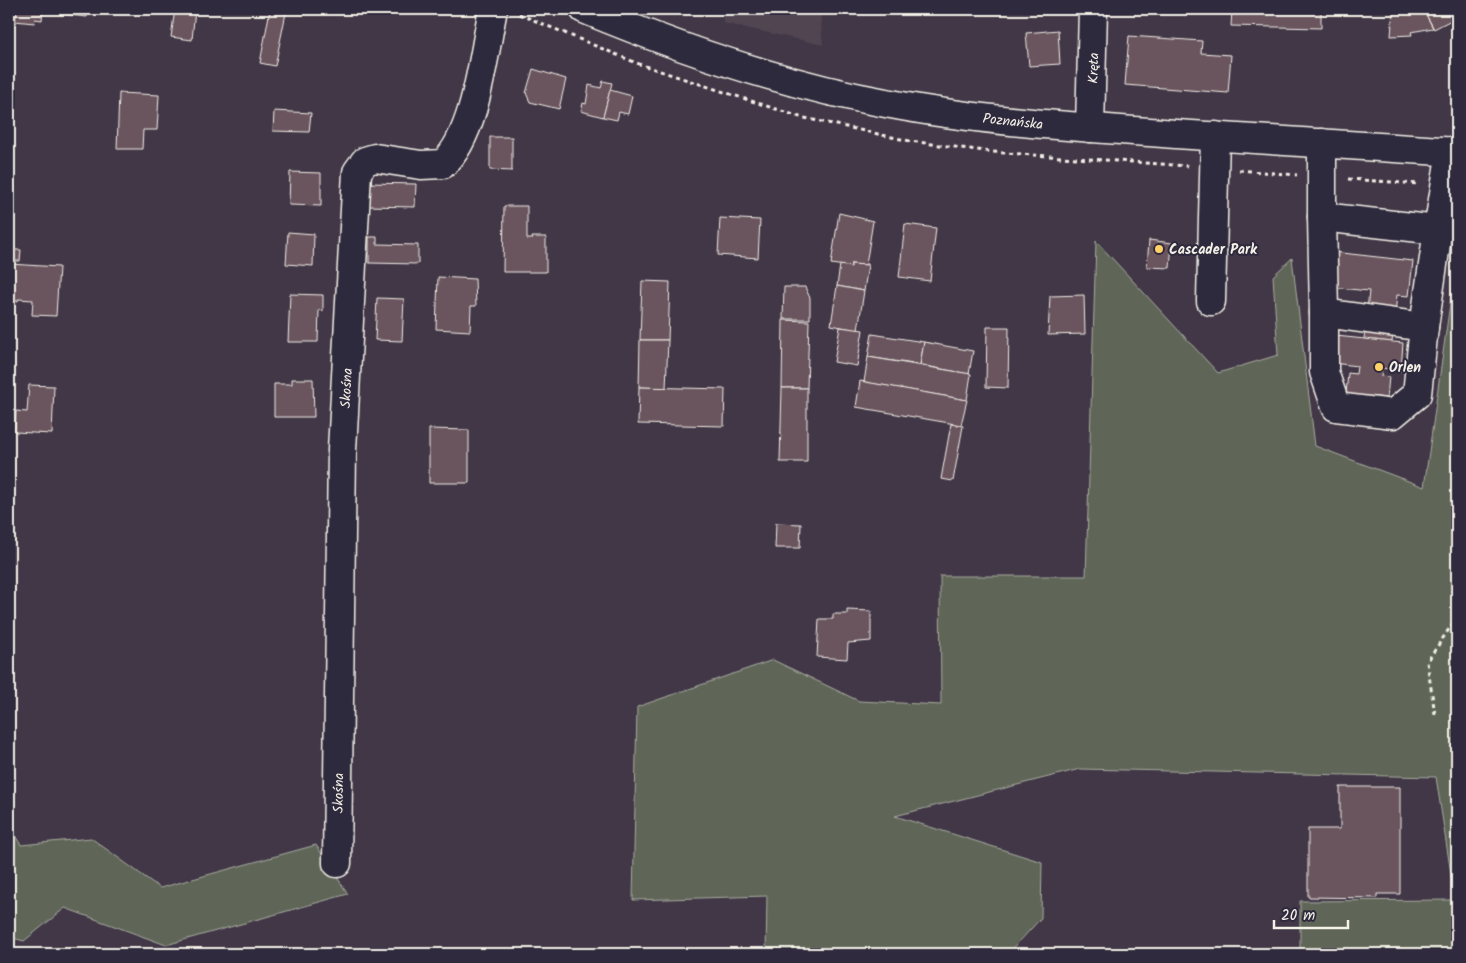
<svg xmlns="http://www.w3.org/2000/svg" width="1466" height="963" viewBox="0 0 1466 963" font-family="Kalam,sans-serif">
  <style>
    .built { fill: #514451 }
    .green { fill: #5f6658; stroke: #aaaca0 }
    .building { fill: #6b545e; stroke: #f4f1e8 }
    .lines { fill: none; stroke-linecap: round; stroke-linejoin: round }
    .minor-casing { stroke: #f4f1e8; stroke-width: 31 }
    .major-casing { stroke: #f4f1e8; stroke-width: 31 }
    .path { stroke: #f4f1e8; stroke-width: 3; stroke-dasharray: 4 4; stroke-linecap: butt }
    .minor { stroke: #2f2a3d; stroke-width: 28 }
    .major { stroke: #2f2a3d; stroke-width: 28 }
    .poi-dot { fill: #ffd166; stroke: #2f2a3d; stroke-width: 2 }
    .labels { text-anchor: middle; stroke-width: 4; stroke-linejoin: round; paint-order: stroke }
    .street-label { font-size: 14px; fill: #f4f1e8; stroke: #2f2a3d }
    .poi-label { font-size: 14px; font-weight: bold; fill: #f4f1e8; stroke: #2f2a3d; text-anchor: start }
  </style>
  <rect width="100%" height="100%" fill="#413747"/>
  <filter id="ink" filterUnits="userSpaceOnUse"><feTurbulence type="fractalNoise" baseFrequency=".02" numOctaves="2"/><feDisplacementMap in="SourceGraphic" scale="10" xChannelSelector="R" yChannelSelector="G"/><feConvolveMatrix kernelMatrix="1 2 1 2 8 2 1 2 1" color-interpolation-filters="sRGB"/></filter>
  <g filter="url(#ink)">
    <path class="built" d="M722 9H820L823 45 723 23Z"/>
    <g class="green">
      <path d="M1096 241 1218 373 1278 355 1273 276 1292 258 1315 446 1424 487 1457 254V954H1300V901L1455 900 1436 777 1080 769 895 816 1042 862 1041 918 1008 954H766L767 896 633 900 637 707 773 660 859 701 941 705 940 576H1086Z"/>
      <path d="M9 826 21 845 91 838 160 888 316 845 348 894 166 945 65 908 24 941 9 937Z"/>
    </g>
    <g class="building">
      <path d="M17 9H43L42 20 35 19 34 23 15 21Z"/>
      <path d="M50 9H88L87 17 61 14 62 10Z"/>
      <path d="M175 9H195L192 40 171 37Z"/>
      <path d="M1232 9H1321V28L1231 26Z"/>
      <path d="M1393 9H1423L1433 28 1411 32 1412 35 1391 36Z"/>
      <path d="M1423 9H1457V17L1434 29Z"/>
      <path d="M270 10 286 13 275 66 260 63Z"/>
      <path d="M1058 30 1060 64 1029 66 1026 33Z"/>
      <path d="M1129 36 1202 41 1201 53 1231 55 1228 93 1125 85Z"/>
      <path d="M533 69 566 79 559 109 530 102 526 93Z"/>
      <path d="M603 81 612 83 603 117 581 111 583 103 586 104 589 85 601 88Z"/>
      <path d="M610 90 632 96 628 114 619 112 617 120 603 117Z"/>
      <path d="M119 93 159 95 157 130H143L142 149H117Z"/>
      <path d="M274 111 311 113 309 132 273 131Z"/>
      <path d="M490 137H512V171L490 170Z"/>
      <path d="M290 172 321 173V206L289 205Z"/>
      <path d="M368 183 416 184 415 207 368 206Z"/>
      <path d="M504 206H527V239H533L532 237H546V272H503Z"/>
      <path d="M839 213 873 221 866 265 851 264V267L831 264Z"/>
      <path d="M720 218 760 220 758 258 718 255Z"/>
      <path d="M905 224 936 228 930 281 899 277Z"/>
      <path d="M288 232 314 234 313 266 286 264Z"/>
      <path d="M369 237H377V244L418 245V264L369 263Z"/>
      <path d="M1149 240 1172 243 1170 268 1147 267Z"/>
      <path d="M9 250H21L20 261H9Z"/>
      <path d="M1333 252 1413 261 1409 296 1397 295 1392 342 1364 339 1369 291 1329 287Z"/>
      <path d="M9 264 59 267 56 316 32 315 33 300 18 299V301H9Z"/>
      <path d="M851 264 868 265 864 291 837 286 840 265 851 267Z"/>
      <path d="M438 277 475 279 476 306H471L470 331 436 329Z"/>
      <path d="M642 281 670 282 668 340H640Z"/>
      <path d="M837 286 864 291 858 330 831 325Z"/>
      <path d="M784 287H805L810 298V319H783Z"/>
      <path d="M290 294 323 295V311L319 310 318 342H288Z"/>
      <path d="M1084 295 1085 334 1048 335 1050 296Z"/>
      <path d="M377 298 404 299 402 341 375 340Z"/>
      <path d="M783 320 809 321 807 388H782Z"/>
      <path d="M840 327 863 330 857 366 834 362Z"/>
      <path d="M987 327H1009L1008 388 986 387Z"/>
      <path d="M872 334 924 342 920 365 868 357Z"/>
      <path d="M1336 336 1403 343 1401 371 1382 368 1381 376 1389 377 1387 398 1346 394 1348 373 1356 374 1357 366 1333 363Z"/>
      <path d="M640 340H668L666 388 639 387Z"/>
      <path d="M924 342 973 351 969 374 920 365Z"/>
      <path d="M868 357 971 374 967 400 864 382Z"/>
      <path d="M292 379H313L314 417H274V384H292Z"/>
      <path d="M860 381 967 400 961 425 856 407Z"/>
      <path d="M29 385 54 386 52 434 15 432 16 411 27 412Z"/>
      <path d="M639 387 725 389 724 426 638 424Z"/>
      <path d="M782 388H807V462H780Z"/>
      <path d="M951 424 963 426 953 481 941 479Z"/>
      <path d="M429 429 469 430V483H429Z"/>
      <path d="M776 523 801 524 800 548H775Z"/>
      <path d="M847 610 871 611V641L848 643 847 659 817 657 819 619H833V614H847Z"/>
      <path d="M1340 787H1400V894H1377V898L1308 897V829H1340Z"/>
    </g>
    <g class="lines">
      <g class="minor-casing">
        <g id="minor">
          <path d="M1090 128 1093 9"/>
          <path d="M1322 143V217L1438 230 1451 151"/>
          <path d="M1322 217 1324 313 1424 327 1438 230"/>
          <path d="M1211 301 1215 136"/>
          <path d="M1324 313V372L1336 407 1393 414 1417 394 1424 327"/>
          <path d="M337 863 342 450 357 172 365 161 375 158 421 165 443 164C476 135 484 52 493 9"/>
        </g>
      </g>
      <g class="major-casing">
        <path id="major" d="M584 9C683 50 785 85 891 104 985 122 1081 127 1176 134 1270 140 1363 146 1457 152"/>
      </g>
      <g class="path">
        <path d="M519 14 639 64 800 117 910 141 992 152 1188 166"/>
        <path d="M1239 170 1297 175"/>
        <path d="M1348 179 1419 184"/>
        <path d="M1435 714 1427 662 1453 623 1457 603"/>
      </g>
      <use href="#minor" class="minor"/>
      <use href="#major" class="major"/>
    </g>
  </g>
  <g class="poi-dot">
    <circle cx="1159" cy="249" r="5"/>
    <circle cx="1379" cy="367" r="5"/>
  </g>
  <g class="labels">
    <g class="street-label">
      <text transform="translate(1093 68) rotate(-88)" y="5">Kręta</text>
      <text transform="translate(1013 121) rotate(6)" y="5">Poznańska</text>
      <text transform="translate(346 388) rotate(-87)" y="5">Skośna</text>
      <text transform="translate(338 793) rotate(-89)" y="5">Skośna</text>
    </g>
    <g class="poi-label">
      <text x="1169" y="254">Cascader Park</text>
      <text x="1389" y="372">Orlen</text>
    </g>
  </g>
  <rect width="1466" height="963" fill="none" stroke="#2f2a3d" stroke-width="30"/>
  <rect x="15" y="15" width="1436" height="933" fill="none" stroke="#f4f1e8" stroke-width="2" filter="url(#ink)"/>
  <path d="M1274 920v8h74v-8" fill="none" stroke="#f4f1e8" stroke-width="2.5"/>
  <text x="1281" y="920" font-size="15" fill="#f4f1e8" stroke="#2f2a3d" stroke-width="4" paint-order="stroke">20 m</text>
</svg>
